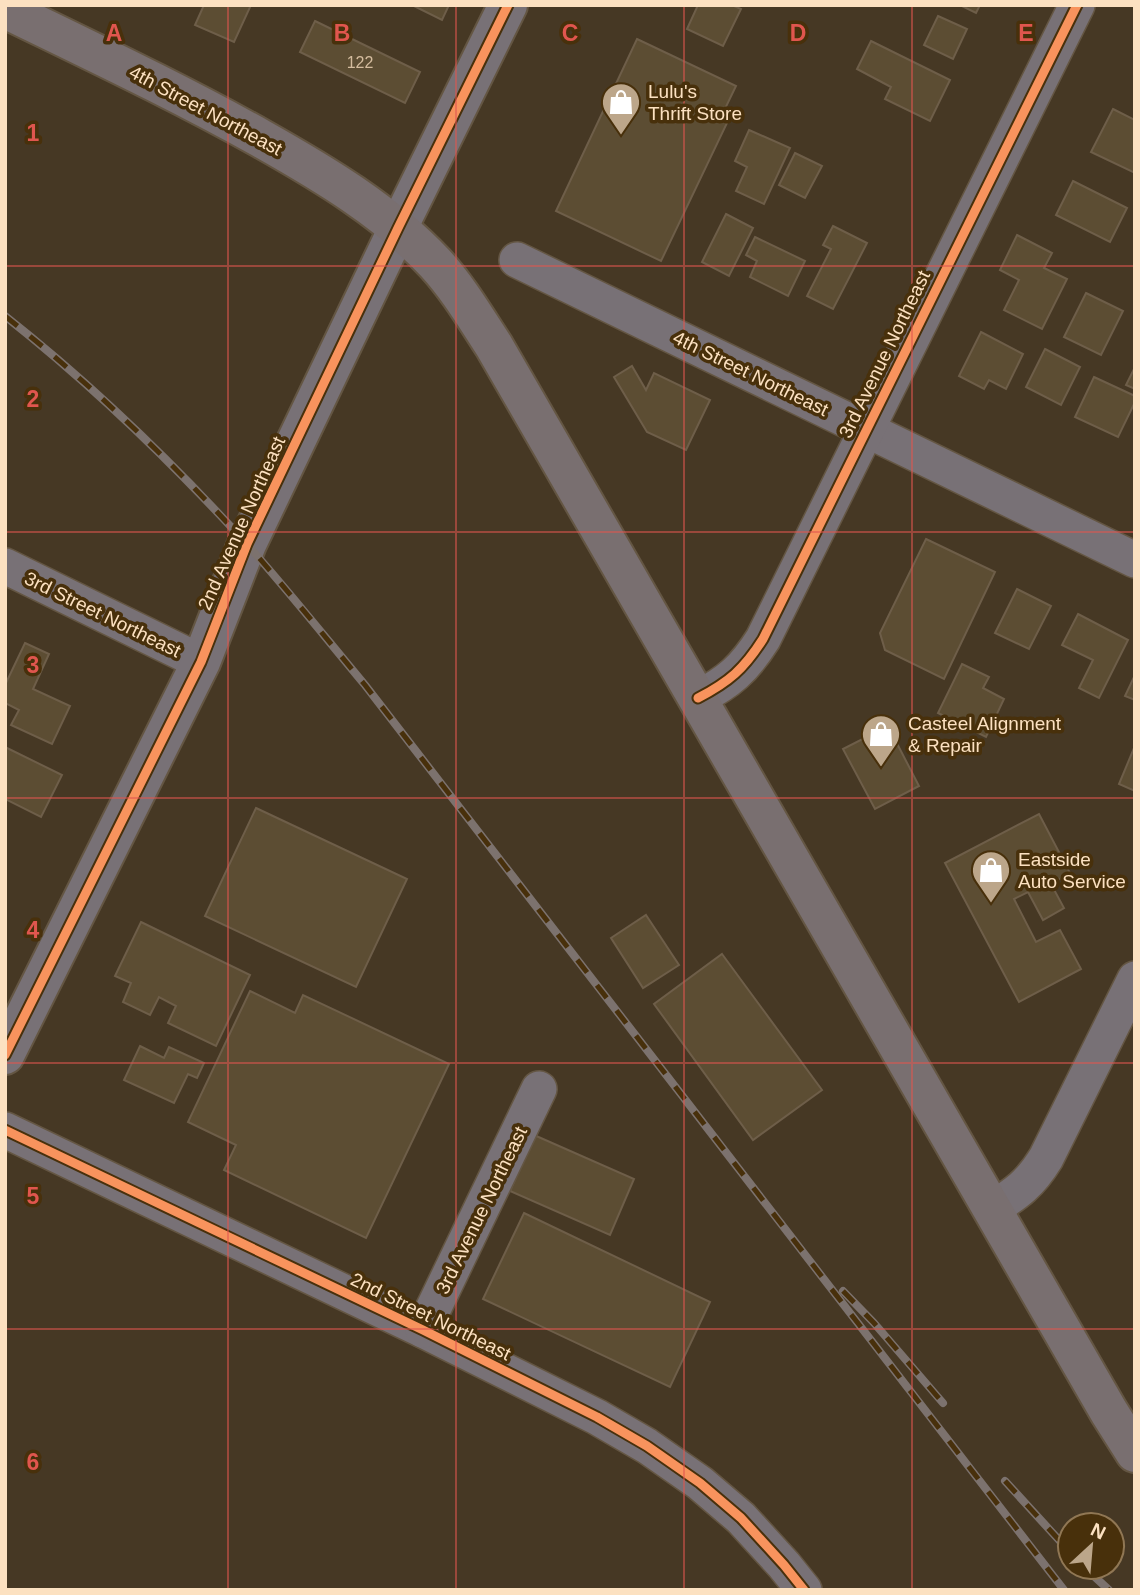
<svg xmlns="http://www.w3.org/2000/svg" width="1140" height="1595" viewBox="0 0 1140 1595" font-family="Helvetica,sans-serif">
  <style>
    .building { fill: #5c4d33; stroke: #6e5e49; stroke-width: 2 }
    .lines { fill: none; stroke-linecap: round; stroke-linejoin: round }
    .minor-casing { stroke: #645643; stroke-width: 38 }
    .tertiary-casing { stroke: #645643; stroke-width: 42 }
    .primary-casing { stroke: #645643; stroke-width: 42 }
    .minor { stroke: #787176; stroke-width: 35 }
    .tertiary { stroke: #787176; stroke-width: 38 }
    .primary { stroke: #796f70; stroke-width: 38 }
    .rail-casing { stroke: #7c726e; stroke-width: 8 }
    .rail { stroke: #48300b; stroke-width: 5; stroke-dasharray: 16; stroke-linecap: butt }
    .cycleway-casing { stroke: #48300b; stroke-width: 13 }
    .cycleway { stroke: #f8935d; stroke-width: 9 }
    .grid { fill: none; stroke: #e0564e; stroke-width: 2; stroke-opacity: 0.55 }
    .labels { text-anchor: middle; stroke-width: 7; stroke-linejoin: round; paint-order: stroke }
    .number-label { font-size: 16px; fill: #d4bc9e }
    .poi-label { font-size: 19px; fill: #fce1c1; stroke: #48300b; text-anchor: start }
    .street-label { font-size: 19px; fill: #fce1c1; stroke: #48300b }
    .grid-label { font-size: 23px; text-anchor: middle; font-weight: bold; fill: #e0564e; stroke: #48300b; stroke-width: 7; stroke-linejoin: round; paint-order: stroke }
  </style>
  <rect width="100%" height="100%" fill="#463824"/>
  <g class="building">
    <path d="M204 5H251L234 42 195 25Z"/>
    <path d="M412 5H449L442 20Z"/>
    <path d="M698 5H732L741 9 723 46 687 29Z"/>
    <path d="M960 5H980L976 13Z"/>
    <path d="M938 16 967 29 953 59 924 45Z"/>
    <path d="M315 21 420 72 405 103 300 52Z"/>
    <path d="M637 39 736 86 720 119 727 123 661 261 556 211Z"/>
    <path d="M871 41 950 80 930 121 885 99 891 87 857 69Z"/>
    <path d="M1113 109 1135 120V173L1091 152Z"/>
    <path d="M749 130 790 148 764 204 736 191 747 167 735 161Z"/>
    <path d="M795 153 822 166 805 198 779 185Z"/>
    <path d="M1073 181 1127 208 1110 242 1056 215Z"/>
    <path d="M726 214 753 228 729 276 702 262Z"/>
    <path d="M833 226 867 243 833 309 807 296 831 249 823 245Z"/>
    <path d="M1017 235 1052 253 1044 268 1067 279 1042 329 1004 310 1019 280 1000 270Z"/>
    <path d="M755 237 805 261 788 296 750 277 757 261 746 255Z"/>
    <path d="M1086 293 1123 311 1101 355 1064 337Z"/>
    <path d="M981 332 1023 354 1006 389 989 380 984 389 959 376Z"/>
    <path d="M1045 349 1080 367 1061 405 1026 387Z"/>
    <path d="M632 366 646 390 654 373 710 400 686 450 647 432 614 377Z"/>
    <path d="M1135 367V389L1126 385Z"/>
    <path d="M1094 377 1135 396V402L1118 437 1075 417Z"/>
    <path d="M926 539 995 572 944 679 885 650 880 633Z"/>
    <path d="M1017 589 1051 606 1029 649 995 633Z"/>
    <path d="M1078 614 1128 640 1099 698 1079 688 1093 660 1062 645Z"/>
    <path d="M25 643 49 654 33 689 70 706 52 744 11 725 19 710 5 703V685Z"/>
    <path d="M962 664 989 677 983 688 1004 699 986 737 938 713Z"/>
    <path d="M1135 675V700L1125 696Z"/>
    <path d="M888 726 919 786 875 809 843 749Z"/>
    <path d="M5 747 62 775 41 817 5 799Z"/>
    <path d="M1134 748H1135V791L1119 784Z"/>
    <path d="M256 808 407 879 356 987 205 916Z"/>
    <path d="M1039 814 1070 873 1051 884 1064 908 1043 920 1028 892 1014 899 1036 942 1060 930 1081 969 1019 1002 945 863Z"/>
    <path d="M646 915 679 965 643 988 611 938Z"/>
    <path d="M141 922 250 975 216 1046 168 1023 176 1006 159 997 150 1015 123 1002 131 983 115 976Z"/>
    <path d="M722 954 822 1090 753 1140 654 1004Z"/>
    <path d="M250 991 295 1013 303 995 449 1064 366 1238 224 1170 236 1145 188 1122Z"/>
    <path d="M140 1046 164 1058 169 1047 204 1063 197 1078 188 1074 174 1103 124 1080Z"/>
    <path d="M534 1135 634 1179 610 1235 510 1191Z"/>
    <path d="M524 1213 710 1302 670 1387 483 1299Z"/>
  </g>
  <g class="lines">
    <g class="minor-casing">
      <g id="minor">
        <path d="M517 260 1135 560"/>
        <path d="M5 566 201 662"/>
        <path d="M698 698C729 682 744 669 763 639L1077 5"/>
        <path d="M5 1130 423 1330 597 1417 647 1446 700 1483 741 1518 784 1565 804 1590"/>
        <path d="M992 1209C1017 1193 1030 1184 1046 1158L1135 979"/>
        <path d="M423 1330 539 1089"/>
      </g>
    </g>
    <g class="tertiary-casing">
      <path id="tertiary" d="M5 1055 201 662 247 544 398 228 508 5"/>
    </g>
    <g class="primary-casing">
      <path id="primary" d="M5 9C91 51 178 92 262 139 324 174 386 211 435 263 458 288 475 317 494 346L1109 1412 1135 1453"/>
    </g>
    <use href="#minor" class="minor"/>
    <use href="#tertiary" class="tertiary"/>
    <use href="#primary" class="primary"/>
    <g class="rail-casing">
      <g id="rail">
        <path d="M5 316C91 384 171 461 245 542 286 588 325 637 365 685L1064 1590"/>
        <path d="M843 1291 874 1323 943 1403"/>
        <path d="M1005 1481 1070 1552"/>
        <path d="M1084 1567 1109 1590"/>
      </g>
    </g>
    <use href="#rail" class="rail"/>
    <g class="cycleway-casing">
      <g id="cycleway">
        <path d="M698 698C729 682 744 669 763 639L1077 5"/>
        <path d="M5 1055 201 662 247 544 398 228 508 5"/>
        <path d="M5 1130 423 1330 597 1417 647 1446 700 1483 741 1518 784 1565 804 1590"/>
      </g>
    </g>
    <use href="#cycleway" class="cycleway"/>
  </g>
  <path class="grid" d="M228 5V1590M456 5V1590M684 5V1590M912 5V1590M5 266H1135M5 532H1135M5 798H1135M5 1063H1135M5 1329H1135"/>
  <defs>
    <g id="shop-pin" transform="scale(2.0125)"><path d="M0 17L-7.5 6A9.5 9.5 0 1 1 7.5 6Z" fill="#bca68a" stroke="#48300b"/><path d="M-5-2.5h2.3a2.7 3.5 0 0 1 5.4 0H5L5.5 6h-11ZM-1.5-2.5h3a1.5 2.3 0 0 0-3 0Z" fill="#fff"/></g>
  </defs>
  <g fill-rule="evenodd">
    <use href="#shop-pin" x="621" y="102"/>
    <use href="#shop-pin" x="881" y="734"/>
    <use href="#shop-pin" x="991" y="870"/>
  </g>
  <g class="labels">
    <g class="number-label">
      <text x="360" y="68">122</text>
    </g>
    <g class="poi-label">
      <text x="648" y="98">Lulu's<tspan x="648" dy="22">Thrift Store</tspan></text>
      <text x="908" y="730">Casteel Alignment<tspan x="908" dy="22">&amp; Repair</tspan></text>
      <text x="1018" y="866">Eastside<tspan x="1018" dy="22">Auto Service</tspan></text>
    </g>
    <g class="street-label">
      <text transform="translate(206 110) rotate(28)" y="7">4th Street Northeast</text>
      <text transform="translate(884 354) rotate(-64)" y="7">3rd Avenue Northeast</text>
      <text transform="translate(751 373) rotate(26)" y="7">4th Street Northeast</text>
      <text transform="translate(241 523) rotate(-66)" y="7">2nd Avenue Northeast</text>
      <text transform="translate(103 614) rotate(26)" y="7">3rd Street Northeast</text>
      <text transform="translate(481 1210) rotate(-64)" y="7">3rd Avenue Northeast</text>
      <text transform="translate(431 1316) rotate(26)" y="7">2nd Street Northeast</text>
    </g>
  </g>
  <g class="grid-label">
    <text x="114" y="41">A</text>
    <text x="342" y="41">B</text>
    <text x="570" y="41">C</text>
    <text x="798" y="41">D</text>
    <text x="1026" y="41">E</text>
    <text x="33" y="141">1</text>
    <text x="33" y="407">2</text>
    <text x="33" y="673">3</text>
    <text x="33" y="938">4</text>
    <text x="33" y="1204">5</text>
    <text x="33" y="1470">6</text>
  </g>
  <rect width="1140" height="1595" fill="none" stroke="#fce1c1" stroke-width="14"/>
  <g transform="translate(1091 1546) rotate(26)"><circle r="33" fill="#48300b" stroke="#907754" stroke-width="2"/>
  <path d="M0-5L12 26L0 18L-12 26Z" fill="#bca68a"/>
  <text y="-10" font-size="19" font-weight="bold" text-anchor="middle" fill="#fce1c1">N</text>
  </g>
</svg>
